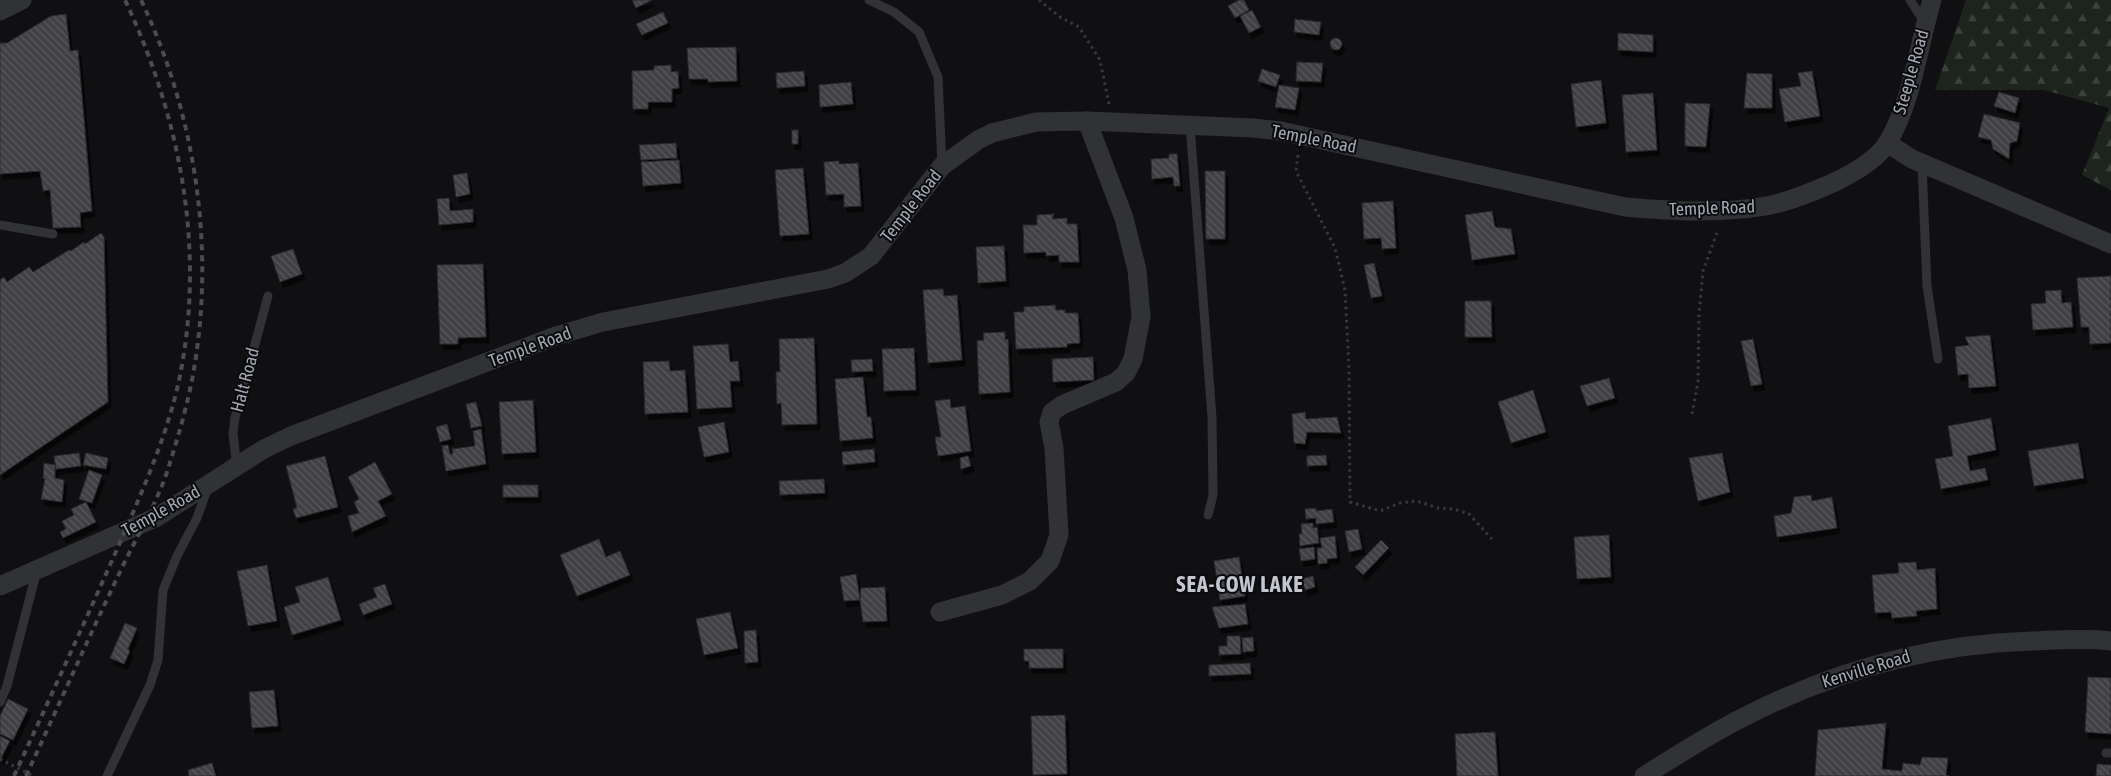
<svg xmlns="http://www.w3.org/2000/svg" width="2111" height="776" viewBox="0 0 2111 776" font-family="'Asap Condensed',sans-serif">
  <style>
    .forest { fill: url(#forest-firs) }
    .building { fill: url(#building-back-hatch); stroke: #2a2a2e; filter: url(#shadow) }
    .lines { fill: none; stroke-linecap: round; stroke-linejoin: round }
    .path { stroke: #37393d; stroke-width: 3; stroke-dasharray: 2.5 4; stroke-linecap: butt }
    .lane { stroke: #313236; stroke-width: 9 }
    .street { stroke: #313236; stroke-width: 19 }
    .rail { stroke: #4b4c51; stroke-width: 4; stroke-dasharray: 6 5; stroke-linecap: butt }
    .labels { text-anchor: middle; stroke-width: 4; stroke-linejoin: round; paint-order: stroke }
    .street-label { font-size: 18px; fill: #a2a7b2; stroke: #0b0b0d }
    .district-label { font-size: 22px; font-weight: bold; letter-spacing: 1px; fill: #c3c6ce; stroke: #0b0b0d }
  </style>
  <defs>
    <pattern id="forest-firs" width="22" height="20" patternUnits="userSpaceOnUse" patternTransform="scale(1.25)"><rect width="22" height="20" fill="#1d241e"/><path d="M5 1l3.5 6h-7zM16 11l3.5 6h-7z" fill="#3b413c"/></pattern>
    <pattern id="building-back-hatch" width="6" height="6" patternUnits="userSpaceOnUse" patternTransform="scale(1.25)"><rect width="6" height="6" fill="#3f4045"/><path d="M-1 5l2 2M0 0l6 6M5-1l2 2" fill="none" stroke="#58595d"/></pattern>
    <filter id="shadow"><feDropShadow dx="3" dy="5.5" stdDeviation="0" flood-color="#0009"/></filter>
  </defs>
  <rect width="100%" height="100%" fill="#101012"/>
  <path class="forest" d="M1966 0H2111V190L2082 175 2109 108 2044 90H1935Z"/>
  <g class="building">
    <path d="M632 0H652L636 8Z"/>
    <path d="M1239 0H1244L1249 10 1235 18 1228 6Z"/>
    <path d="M1252 10 1261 27 1249 33 1240 16Z"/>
    <path d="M663 12 668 23 642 35 636 24Z"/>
    <path d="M66 14 70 51 78 50 92 211 80 213 81 227 53 228 50 190 43 191 40 171 0 174V43H7L51 16Z"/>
    <path d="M1295 19 1321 22 1319 35 1294 32Z"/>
    <path d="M1618 33 1653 35V52L1618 50Z"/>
    <circle cx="1336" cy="44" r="6"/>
    <path d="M736 47 737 81 708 82V79H689L687 48Z"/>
    <path d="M1297 62 1323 63 1321 82 1296 81Z"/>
    <path d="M671 65V72L678 71 679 88 672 89V102H648V109H633L632 71 654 70V66Z"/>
    <path d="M1262 69 1280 75 1276 87 1258 81Z"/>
    <path d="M804 71 805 86 777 88 776 73Z"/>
    <path d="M1812 71 1820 116 1785 122 1779 89 1801 86 1798 73Z"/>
    <path d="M1747 73 1772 74V108H1744Z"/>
    <path d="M1601 80 1606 123 1576 127 1571 84Z"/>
    <path d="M851 82 853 104 820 107 819 85Z"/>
    <path d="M1279 85 1299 88 1295 110 1275 107Z"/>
    <path d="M1999 92 2019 98 2015 113 1994 106Z"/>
    <path d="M1653 93 1657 150 1626 152 1622 95Z"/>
    <path d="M1685 103 1710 104 1706 147 1685 146Z"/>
    <path d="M1984 114 2020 123 2017 141 2010 143 2009 159 1993 149 1991 140 1978 137Z"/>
    <rect x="792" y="130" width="6" height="14"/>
    <path d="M676 143 677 158 641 160 639 145Z"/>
    <path d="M1169 154H1177L1180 186H1174L1173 177 1152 179 1151 159 1169 158Z"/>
    <path d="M679 160 681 183 643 186 641 162Z"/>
    <path d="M839 161V164L858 163 861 206 844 207V194L826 195 824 162Z"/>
    <path d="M803 168 809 234 780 236 775 170Z"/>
    <path d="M1205 171H1225V239H1206Z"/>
    <path d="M467 173 470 194 456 197 453 175Z"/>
    <path d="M449 198 450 211 473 209V222L439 225 437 199Z"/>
    <path d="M1393 201 1396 248 1382 249 1381 238 1364 239 1362 203Z"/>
    <path d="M1492 211 1495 227 1511 229 1515 254 1472 260 1465 215Z"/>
    <path d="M1054 214 1052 219 1067 218V224H1077L1079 262H1059V255L1046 256V252L1024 253 1023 225H1037V215Z"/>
    <path d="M101 233 104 237 108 402 0 475V280L4 277 7 282 29 267 33 272 69 250 71 251 84 242 85 244Z"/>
    <path d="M1004 246 1006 281 978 283 976 247Z"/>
    <path d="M293 249 302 274 280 282 271 256Z"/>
    <path d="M1374 263 1382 296 1371 298 1364 265Z"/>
    <path d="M483 264 486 337 458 338V344H440L437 265Z"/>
    <path d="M2111 276V343L2090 344 2089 327H2081L2077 278Z"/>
    <path d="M943 289 944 296 957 295 962 360 928 363 923 290Z"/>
    <path d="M2061 290 2062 303 2071 302 2073 327 2033 330 2031 304 2046 303 2045 291Z"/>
    <path d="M1465 301H1491L1492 337H1465Z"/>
    <path d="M1055 305 1056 310H1065V313H1078L1080 343 1067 344V347L1016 349 1014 312H1024V307Z"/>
    <path d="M1005 332V340L1008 339 1010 392 979 394 977 341 984 340 983 333Z"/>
    <path d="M1990 335 1996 386 1969 388 1968 374 1958 375 1955 347 1969 345 1965 337Z"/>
    <path d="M814 338 817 424 782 425 781 403 777 404 776 372H780L779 339Z"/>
    <path d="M1753 339 1762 384 1751 386 1741 341Z"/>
    <path d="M728 344 730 362 738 361 740 381H730L732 407 697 409 693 346Z"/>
    <path d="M914 348 916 390 884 391 882 349Z"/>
    <path d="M1093 357 1094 380 1053 382 1052 359Z"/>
    <path d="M872 359 873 371 852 372 851 360Z"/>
    <path d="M669 361 670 371 685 370 688 412 645 414 643 362Z"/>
    <path d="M863 377 867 417H871L873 438 840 441 835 379Z"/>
    <path d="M1609 378 1615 398 1587 406 1580 386Z"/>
    <path d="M1533 390 1546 432 1511 443 1498 402Z"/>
    <path d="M950 399 951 408 965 406 971 451 938 456 935 437H941L935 401Z"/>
    <path d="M533 400 536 452 502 454 499 402Z"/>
    <path d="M476 402 482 426 471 428 466 404Z"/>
    <path d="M1305 412 1306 419 1337 417 1341 433 1307 432 1305 444 1294 443 1292 414Z"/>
    <path d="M1991 418 1996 450 1967 456 1970 471 1985 468 1988 480 1941 489 1935 459 1953 456 1948 426Z"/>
    <path d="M724 422 729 452 704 457 698 427Z"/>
    <path d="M447 424 451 439 440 442 436 427Z"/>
    <path d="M481 429 486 464 446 471 442 446 448 445 450 454H453L452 449 475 446 473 431Z"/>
    <path d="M2078 443 2084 478 2034 486 2028 451Z"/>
    <path d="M874 449 875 462 843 465 842 452Z"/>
    <path d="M79 453 81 466 56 469 54 456Z"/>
    <path d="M86 453 108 458 106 469 83 465Z"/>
    <path d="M1722 453 1730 492 1698 501 1689 458Z"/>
    <path d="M1326 455 1327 465 1307 466V456Z"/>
    <path d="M325 456 338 507 296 518 293 509 297 508 286 466Z"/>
    <path d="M968 456 971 466 961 469 960 458Z"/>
    <path d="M375 462 392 494 378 501 386 516 352 532 348 516 359 513 354 502 359 499 348 477Z"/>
    <path d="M44 463 55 465V478L64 480 62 502 41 499 45 479 43 478Z"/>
    <path d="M89 470 102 475 92 503 79 499Z"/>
    <path d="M824 479 825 493 780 495 779 481Z"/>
    <rect x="503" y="485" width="35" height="12"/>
    <path d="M1811 495 1812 501 1832 497 1837 528 1777 537 1774 516 1791 513 1794 497Z"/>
    <path d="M86 502 96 522 63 538 60 532 66 529 62 521 74 515 71 509Z"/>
    <path d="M1316 508V511L1332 509 1334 522 1316 524V518L1306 519 1305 509Z"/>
    <path d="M1313 523V528L1317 527 1319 543 1300 546 1299 534H1302L1301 524Z"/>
    <path d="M1358 529 1362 549 1349 552 1345 531Z"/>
    <path d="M1609 535 1611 577 1577 579 1574 537Z"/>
    <path d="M1335 536 1337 558 1327 559V563L1318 564 1317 548H1322L1320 538Z"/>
    <path d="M599 539 606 557 620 551 630 575 577 596 560 555Z"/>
    <path d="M1381 540 1389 548 1363 575 1355 567Z"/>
    <path d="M1314 547 1315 559 1301 561 1299 549Z"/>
    <path d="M1239 557 1245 596 1220 600 1214 561Z"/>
    <path d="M1916 562 1917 570 1935 568 1937 609 1916 611 1917 616 1892 618 1891 612 1875 613 1872 575 1899 573 1898 563Z"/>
    <path d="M267 565 277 621 248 626 237 571Z"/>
    <path d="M856 574 860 600 844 601 840 577Z"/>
    <path d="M1313 576 1315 587 1305 590 1302 579Z"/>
    <path d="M328 577 341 620 292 635 284 607 300 602 295 587Z"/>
    <path d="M385 584 392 604 363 615 359 604 377 597 373 588Z"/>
    <path d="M885 587 887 621 863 622 860 600 861 588Z"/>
    <path d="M1245 604 1248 624 1219 628 1212 607Z"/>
    <path d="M730 612 738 648 704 655 696 619Z"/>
    <path d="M125 623 137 628 128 649 130 651 124 664 110 658Z"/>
    <path d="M756 630 758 662 745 663 744 631Z"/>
    <path d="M1227 636H1240L1241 654 1219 655V646H1227Z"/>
    <path d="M1253 637 1254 651 1243 652 1242 638Z"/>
    <path d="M1024 649H1063V668H1029V661H1024Z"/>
    <path d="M1250 663 1251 674 1209 676V665Z"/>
    <path d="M2088 677 2111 678V734L2085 732Z"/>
    <path d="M274 690 278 726 252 728 249 692Z"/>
    <path d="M8 699 28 709 13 740 0 734V716Z"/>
    <path d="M1065 715 1067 774 1033 775 1031 716Z"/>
    <path d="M1886 723 1882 769 1902 771 1903 763 1920 765 1922 757 1948 758 1946 775 1949 776H1815L1818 730Z"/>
    <path d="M1495 732 1498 776H1457L1455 734Z"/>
    <path d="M0 736 10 741 0 760Z"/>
    <path d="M212 763 216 776H189L188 770Z"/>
    <path d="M2097 764 2111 765V776H2096Z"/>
  </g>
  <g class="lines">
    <g class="path">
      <path d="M1039 0 1060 17 1079 27 1100 60 1109 104"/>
      <path d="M1298 155 1296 171 1335 248 1345 290 1349 369 1350 502 1380 511 1400 503 1417 501 1438 508 1454 509 1469 514 1492 539"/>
      <path d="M1692 414 1698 382 1699 315 1703 271 1718 230"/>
      <path d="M0 759 33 776"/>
    </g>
    <g class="lane">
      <path d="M869 0 894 12 919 32 938 77 942 166"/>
      <path d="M1910 0 1925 23"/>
      <path d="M1190 125 1212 417 1213 495 1208 515"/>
      <path d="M1922 164 1927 286 1938 359"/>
      <path d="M0 225 53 234"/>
      <path d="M237 467 233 434 235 418 268 296"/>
      <path d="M0 702 7 686 37 570"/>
      <path d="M2106 753H2111"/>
      <path d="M107 776 150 685 158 660 163 590 177 556 197 518 208 487"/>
    </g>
    <g class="street">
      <path d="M0 11 22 0"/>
      <path d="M1887 143 1912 159 2111 244"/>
      <path d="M0 586 157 517 264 449 291 436 556 336 603 322 828 279 845 273 871 256 942 166 978 140 992 133 1036 122 1087 121 1253 128 1281 131 1625 207C1672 211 1719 214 1766 206 1789 202 1815 191 1837 181 1855 172 1878 159 1888 142 1913 99 1918 47 1932 0"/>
      <path d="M940 612 1002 595 1030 581 1050 561 1059 535 1054 448 1049 422 1052 412 1062 405 1116 382 1126 373 1133 359 1141 317 1137 270 1124 218 1087 121"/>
      <path d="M1644 776C1676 756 1708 735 1742 718 1833 671 1929 644 2032 641 2057 640 2085 638 2111 641"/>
    </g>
    <g class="rail">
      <path d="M14 776C49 700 84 624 118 547 141 494 165 441 178 385 207 254 181 119 125 0"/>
      <path d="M26 776C57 709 87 641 119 574 135 539 156 506 168 469 180 431 192 390 197 349 213 232 192 107 141 0"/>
    </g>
  </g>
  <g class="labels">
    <g class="street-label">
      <text transform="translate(1911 72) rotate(-74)" y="6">Steeple Road</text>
      <text transform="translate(1314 139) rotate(11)" y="6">Temple Road</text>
      <text transform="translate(911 206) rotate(-52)" y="6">Temple Road</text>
      <text transform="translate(1712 208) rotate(-2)" y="6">Temple Road</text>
      <text transform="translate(530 347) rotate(-20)" y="6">Temple Road</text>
      <text transform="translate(245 380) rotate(-75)" y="6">Halt Road</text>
      <text transform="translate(161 511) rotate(-29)" y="6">Temple Road</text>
      <text transform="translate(1866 669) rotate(-17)" y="6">Kenville Road</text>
    </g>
    <g class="district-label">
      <text x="1240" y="592">SEA-COW LAKE</text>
    </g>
  </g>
</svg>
